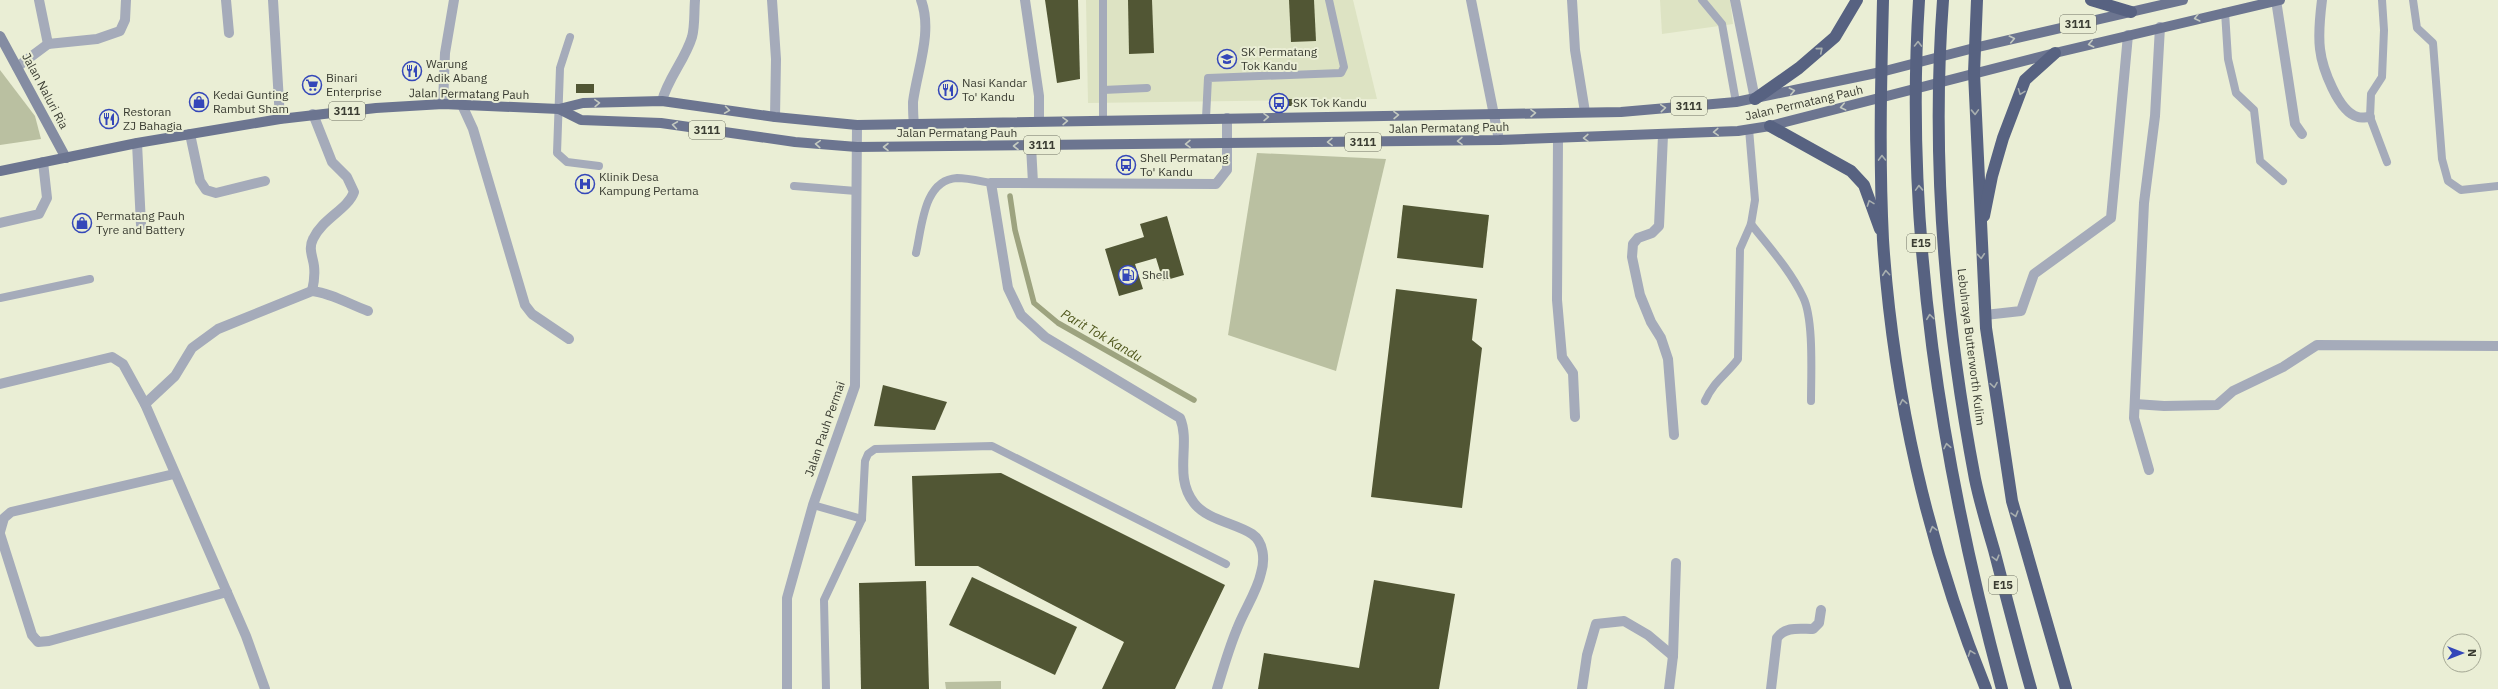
<svg xmlns="http://www.w3.org/2000/svg" width="2498" height="689" viewBox="0 0 2498 689" font-family="'IBM Plex Sans',sans-serif">
  <style>
    .built { fill: #dde3c3 }
    .green { fill: #bac0a1 }
    .lines { fill: none; stroke-linecap: round; stroke-linejoin: round }
    .stream { stroke: #9da37f; stroke-width: 5.5 }
    .building { fill: #515634 }
    .lane { stroke: #a5abba; stroke-width: 8 }
    .street { stroke: #a5abba; stroke-width: 10 }
    .secondary { stroke: #848ca2; stroke-width: 10 }
    .primary { stroke: #6c7590; stroke-width: 10 }
    .highway { stroke: #576281; stroke-width: 12 }
    .oneway { stroke: #c4cac0 }
    .oneway2 { stroke: #a8afaf }
    .labels { text-anchor: middle; stroke-width: 4; stroke-linejoin: round; paint-order: stroke }
    .shield { fill: #eaeed5; stroke: #6f7163; stroke-width: 1 }
    .shield-label { font-size: 11px; font-weight: bold; fill: #3a3c32 }
    .poi-label { font-size: 12px; fill: #3a3c32; stroke: #eaeed5; text-anchor: start }
    .street-label { font-size: 12px; fill: #3a3c32; stroke: #eaeed5 }
    .water-label { font-size: 13px; font-style: italic; fill: #4f561b; stroke: #eaeed5 }
  </style>
  <rect width="100%" height="100%" fill="#eaeed5"/>
  <g class="built">
    <path d="M1086 0H1353L1377 99 1088 103Z"/>
    <path d="M1660 0H1730L1733 24 1662 34Z"/>
  </g>
  <g class="green">
    <path d="M0 70 35 116 41 139 0 145Z"/>
    <path d="M1257 153 1386 159 1336 371 1228 335Z"/>
    <path d="M1001 681V689H946L945 682Z"/>
  </g>
  <g class="lines">
    <path class="stream" d="M1010 196 1015 230 1034 303 1058 323 1194 400"/>
  </g>
  <g class="building">
    <path d="M1045 0H1078L1080 79 1057 83Z"/>
    <path d="M1128 0H1152L1154 53 1129 54Z"/>
    <path d="M1289 0H1314L1316 41 1291 42Z"/>
    <rect x="576" y="84" width="18" height="9"/>
    <rect x="1270" y="99" width="23" height="7"/>
    <path d="M1403 205 1489 215 1483 268 1397 258Z"/>
    <path d="M1167 216 1184 275 1163 281 1156 258 1135 264 1143 289 1119 296 1105 249 1144 237 1140 224Z"/>
    <path d="M1396 289 1477 299 1472 340 1482 348 1462 508 1371 497Z"/>
    <path d="M883 385 947 402 935 430 874 426Z"/>
    <path d="M1001 473 1225 585 1175 689H1102L1124 642 978 566H915L912 476Z"/>
    <path d="M972 577 1077 627 1055 675 949 625Z"/>
    <path d="M1374 580 1455 594 1439 689H1258L1264 653 1359 668Z"/>
    <path d="M926 581 929 689H861L859 583Z"/>
  </g>
  <g class="lines">
    <g class="lane">
      <path d="M1103 0V120"/>
      <path d="M1702 0 1722 24 1736 102"/>
      <path d="M2382 0 2384 30 2382 77 2371 94 2370 117 2387 162"/>
      <path d="M2413 0 2417 28 2433 43 2442 159 2448 181 2461 190 2498 186"/>
      <path d="M2225 12 2228 59 2236 93 2254 110 2260 161 2283 181"/>
      <path d="M570 37 560 68 557 153 567 162 599 166"/>
      <path d="M1103 90 1147 88"/>
      <path d="M1206 118 1208 78 1341 73 1344 67 1329 0"/>
      <path d="M794 186 856 191"/>
      <path d="M1751 224C1769 247 1790 270 1803 297 1814 319 1811 375 1811 401"/>
      <path d="M916 253C922 228 923 180 957 178 968 178 980 181 991 183"/>
      <path d="M0 298 90 279"/>
      <path d="M1705 401C1714 381 1726 375 1738 359L1740 249 1751 224 1755 200 1749 129"/>
      <path d="M813 505 862 519 824 600 826 689"/>
      <path d="M862 519 865 461 868 454 875 449 992 446 1226 564"/>
    </g>
    <g class="street">
      <path d="M39 0 48 44"/>
      <path d="M226 0 229 33"/>
      <path d="M273 0 280 119"/>
      <path d="M772 0 776 59 775 117"/>
      <path d="M1025 0 1039 96V121"/>
      <path d="M1471 0 1499 140"/>
      <path d="M1572 0 1575 50 1585 112"/>
      <path d="M1735 0 1755 99"/>
      <path d="M2276 0 2295 124 2302 134"/>
      <path d="M2322 0C2320 16 2318 33 2320 49 2322 67 2338 112 2358 117 2361 118 2367 117 2370 117"/>
      <path d="M17 67 48 44 97 39 120 31 125 20 126 0"/>
      <path d="M662 101C668 78 685 60 692 37 695 26 694 12 695 0"/>
      <path d="M443 104 445 53 454 0"/>
      <path d="M462 105 473 129 525 305 532 314 569 339"/>
      <path d="M914 124C913 116 913 109 913 102 917 70 933 32 921 0"/>
      <path d="M190 134 200 181 206 190 216 193 265 181"/>
      <path d="M1663 135 1659 226 1652 233 1638 238 1633 244 1632 257 1640 295 1651 322 1661 338 1668 359 1674 435"/>
      <path d="M1558 139 1557 300 1562 357 1573 373 1575 417"/>
      <path d="M137 143 141 225"/>
      <path d="M1031 146 1033 183"/>
      <path d="M0 223 39 214 47 198 43 162"/>
      <path d="M312 291C314 283 315 275 314 266 313 257 308 249 313 239 322 219 348 209 354 192L347 177 332 162 313 114"/>
      <path d="M1985 315 2021 311 2034 274 2111 218 2128 35"/>
      <path d="M0 384 112 357 123 364 145 404 246 636 265 689"/>
      <path d="M145 404 175 376 192 348 218 329 312 291C331 293 349 304 368 311"/>
      <path d="M2135 404 2164 406 2217 405 2233 391 2283 367 2317 345 2498 346"/>
      <path d="M2149 470 2134 418 2144 203 2155 116 2160 27"/>
      <path d="M0 532 4 518 11 512 174 474"/>
      <path d="M0 534 32 635 38 642 49 641 227 592"/>
      <path d="M787 689V598L813 505 855 386 857 125"/>
      <path d="M1217 689C1223 669 1229 648 1237 629 1244 610 1257 592 1261 573 1265 560 1264 542 1252 534 1235 523 1207 520 1194 503 1173 476 1191 444 1180 418L1045 337 1021 315 1008 288 991 183 1216 184 1227 170V118"/>
      <path d="M1582 689 1587 655 1596 624 1624 621 1648 635 1673 656"/>
      <path d="M1669 689 1673 656 1676 563"/>
      <path d="M1771 689 1777 638C1785 626 1800 629 1813 629L1819 623 1821 610"/>
    </g>
    <path class="secondary" d="M0 36 66 158"/>
    <g class="primary">
      <path d="M559 109 581 120 661 123 795 142 857 147 1499 140 1738 131 1770 126 2055 53 2280 0"/>
      <path d="M0 171 137 143 280 119 376 108 443 104 559 109 583 103 662 101 775 117 857 125 1621 112 1736 102 1881 72 1974 48 2183 0"/>
    </g>
    <g class="highway">
      <path d="M1883 0C1881 80 1879 160 1883 240 1893 393 1928 547 1986 689"/>
      <path d="M1919 0C1904 232 1942 466 2002 689"/>
      <path d="M1943 0C1931 159 1945 322 1975 479 1980 503 1987 526 1994 550 2006 596 2018 643 2031 689"/>
      <path d="M1977 0 1974 73 1986 328 2012 501 2066 689"/>
      <path d="M2091 0 2131 12"/>
      <path d="M1755 99 1799 68 1835 37 1857 0"/>
      <path d="M1770 126 1851 171 1864 185 1880 229"/>
      <path d="M1984 216 1992 176 2003 138 2025 80 2055 53"/>
    </g>
  </g>
  <defs><path id="oneway-chevron" d="M-2-3.5L2.5 0L-2 3.5" fill="none" stroke-width="1.6" stroke-linecap="round" stroke-linejoin="round"/></defs>
  <g class="oneway">
    <use href="#oneway-chevron" transform="translate(2197 18) rotate(166)"/>
    <use href="#oneway-chevron" transform="translate(2012 39) rotate(-13)"/>
    <use href="#oneway-chevron" transform="translate(2091 44) rotate(167)"/>
    <use href="#oneway-chevron" transform="translate(1792 91) rotate(-12)"/>
    <use href="#oneway-chevron" transform="translate(597 103) rotate(-2)"/>
    <use href="#oneway-chevron" transform="translate(1843 107) rotate(167)"/>
    <use href="#oneway-chevron" transform="translate(1663 108) rotate(-5)"/>
    <use href="#oneway-chevron" transform="translate(727 110) rotate(8)"/>
    <use href="#oneway-chevron" transform="translate(1533 113) rotate(-1)"/>
    <use href="#oneway-chevron" transform="translate(1396 115) rotate(-1)"/>
    <use href="#oneway-chevron" transform="translate(1266 117) rotate(-1)"/>
    <use href="#oneway-chevron" transform="translate(1065 121) rotate(-1)"/>
    <use href="#oneway-chevron" transform="translate(675 125) rotate(-172)"/>
    <use href="#oneway-chevron" transform="translate(1716 132) rotate(177)"/>
    <use href="#oneway-chevron" transform="translate(1586 138) rotate(178)"/>
    <use href="#oneway-chevron" transform="translate(1460 141) rotate(179)"/>
    <use href="#oneway-chevron" transform="translate(1330 142) rotate(179)"/>
    <use href="#oneway-chevron" transform="translate(818 144) rotate(-176)"/>
    <use href="#oneway-chevron" transform="translate(1188 144) rotate(179)"/>
    <use href="#oneway-chevron" transform="translate(1016 146) rotate(180)"/>
    <use href="#oneway-chevron" transform="translate(886 147) rotate(180)"/>
  </g>
  <g class="oneway2">
    <use href="#oneway-chevron" transform="translate(1918 44) rotate(-89)"/>
    <use href="#oneway-chevron" transform="translate(1820 50) rotate(-40)"/>
    <use href="#oneway-chevron" transform="translate(2021 92) rotate(111)"/>
    <use href="#oneway-chevron" transform="translate(1975 112) rotate(88)"/>
    <use href="#oneway-chevron" transform="translate(1882 158) rotate(-91)"/>
    <use href="#oneway-chevron" transform="translate(1919 188) rotate(-92)"/>
    <use href="#oneway-chevron" transform="translate(1870 203) rotate(-110)"/>
    <use href="#oneway-chevron" transform="translate(1981 256) rotate(86)"/>
    <use href="#oneway-chevron" transform="translate(1886 273) rotate(-95)"/>
    <use href="#oneway-chevron" transform="translate(1930 317) rotate(-97)"/>
    <use href="#oneway-chevron" transform="translate(1994 385) rotate(81)"/>
    <use href="#oneway-chevron" transform="translate(1903 402) rotate(-101)"/>
    <use href="#oneway-chevron" transform="translate(1947 446) rotate(-101)"/>
    <use href="#oneway-chevron" transform="translate(2015 514) rotate(74)"/>
    <use href="#oneway-chevron" transform="translate(1933 529) rotate(-105)"/>
    <use href="#oneway-chevron" transform="translate(1996 558) rotate(75)"/>
    <use href="#oneway-chevron" transform="translate(1971 653) rotate(-110)"/>
  </g>
  <defs>
    <g id="school-ring" transform="scale(1)"><circle r="9.5" fill="#eaeed5" stroke="#3447b9" stroke-width="1.5"/><path d="M0-5L7-2L0 1L-7-2ZM-4 1L0 2.5L4 1V4Q0 6-4 4Z" fill="#3447b9"/></g>
    <g id="restaurant-ring" transform="scale(1)"><circle r="9.5" fill="#eaeed5" stroke="#3447b9" stroke-width="1.5"/><path d="M-5-6h1v4h1v-4h1v4h1v-4h1v5L-1.5 .5V6h-2V.5L-5-1ZM5-6V6H3V1.5H1.5Q1.5-4 5-6Z" fill="#3447b9"/></g>
    <g id="supermarket-ring" transform="scale(1)"><circle r="9.5" fill="#eaeed5" stroke="#3447b9" stroke-width="1.5"/><path d="M-6-5.5h2.5l.6 2H6L4.5 2H-2.5L-4.4-4H-6ZM-1.5 3.2a1.3 1.3 0 1 0 .1 0ZM3 3.2a1.3 1.3 0 1 0 .1 0Z" fill="#3447b9"/></g>
    <g id="shop-ring" transform="scale(1)"><circle r="9.5" fill="#eaeed5" stroke="#3447b9" stroke-width="1.5"/><path d="M-5-2.5h2.3a2.7 3.5 0 0 1 5.4 0H5L5.5 6h-11ZM-1.5-2.5h3a1.5 2.3 0 0 0-3 0Z" fill="#3447b9"/></g>
    <g id="bus-ring" transform="scale(1)"><circle r="9.5" fill="#eaeed5" stroke="#3447b9" stroke-width="1.5"/><path d="M-5-6H5V4H4V6H2V4H-2V6H-4V4H-5ZM-3.5-4V0h7V-4ZM-3.5 1.2v1.5H-2V1.2ZM2 1.2v1.5H3.5V1.2Z" fill="#3447b9"/></g>
    <g id="hospital-ring" transform="scale(1)"><circle r="9.5" fill="#eaeed5" stroke="#3447b9" stroke-width="1.5"/><path d="M-5-5h3v3.5h4V-5h3V5h-3V1.5h-4V5h-3Z" fill="#3447b9"/></g>
    <g id="fuel-ring" transform="scale(1)"><circle r="9.5" fill="#eaeed5" stroke="#3447b9" stroke-width="1.5"/><path d="M-5.5-6h7V0h2V4h1.3V-2.5L3-4.5l.8-.8L6-3V5H2.5V1h-1V6h-7ZM-4.2-4.7v3.2H.2V-4.7Z" fill="#3447b9"/></g>
  </defs>
  <g fill-rule="evenodd">
    <use href="#school-ring" x="1227" y="59"/>
    <use href="#restaurant-ring" x="412" y="71"/>
    <use href="#supermarket-ring" x="312" y="85"/>
    <use href="#restaurant-ring" x="948" y="90"/>
    <use href="#shop-ring" x="199" y="102"/>
    <use href="#bus-ring" x="1279" y="103"/>
    <use href="#restaurant-ring" x="109" y="119"/>
    <use href="#bus-ring" x="1126" y="165"/>
    <use href="#hospital-ring" x="585" y="184"/>
    <use href="#shop-ring" x="82" y="223"/>
    <use href="#fuel-ring" x="1128" y="275"/>
  </g>
  <g class="labels">
    <g class="shield">
      <rect x="2060" y="15" width="36" height="18" rx="3"/>
      <rect x="1671" y="97" width="36" height="18" rx="3"/>
      <rect x="329" y="102" width="36" height="18" rx="3"/>
      <rect x="689" y="121" width="36" height="18" rx="3"/>
      <rect x="1345" y="133" width="36" height="18" rx="3"/>
      <rect x="1024" y="136" width="36" height="18" rx="3"/>
      <rect x="1907" y="234" width="28" height="18" rx="3"/>
      <rect x="1989" y="576" width="28" height="18" rx="3"/>
    </g>
    <g class="shield-label">
      <text x="2078" y="28">3111</text>
      <text x="1689" y="110">3111</text>
      <text x="347" y="115">3111</text>
      <text x="707" y="134">3111</text>
      <text x="1363" y="146">3111</text>
      <text x="1042" y="149">3111</text>
      <text x="1921" y="247">E15</text>
      <text x="2003" y="589">E15</text>
    </g>
    <g class="poi-label">
      <text x="1241" y="56">SK Permatang<tspan x="1241" dy="14">Tok Kandu</tspan></text>
      <text x="426" y="68">Warung<tspan x="426" dy="14">Adik Abang</tspan></text>
      <text x="326" y="82">Binari<tspan x="326" dy="14">Enterprise</tspan></text>
      <text x="962" y="87">Nasi Kandar<tspan x="962" dy="14">To' Kandu</tspan></text>
      <text x="213" y="99">Kedai Gunting<tspan x="213" dy="14">Rambut Sham</tspan></text>
      <text x="1293" y="107">SK Tok Kandu</text>
      <text x="123" y="116">Restoran<tspan x="123" dy="14">ZJ Bahagia</tspan></text>
      <text x="1140" y="162">Shell Permatang<tspan x="1140" dy="14">To' Kandu</tspan></text>
      <text x="599" y="181">Klinik Desa<tspan x="599" dy="14">Kampung Pertama</tspan></text>
      <text x="96" y="220">Permatang Pauh<tspan x="96" dy="14">Tyre and Battery</tspan></text>
      <text x="1142" y="279">Shell</text>
    </g>
    <g class="street-label">
      <text transform="translate(45 91) rotate(62)" y="4">Jalan Naluri Ria</text>
      <text transform="translate(469 94) rotate(1)" y="4">Jalan Permatang Pauh</text>
      <text transform="translate(1804 103) rotate(-13)" y="4">Jalan Permatang Pauh</text>
      <text transform="translate(1449 128) rotate(-1)" y="4">Jalan Permatang Pauh</text>
      <text x="957" y="137">Jalan Permatang Pauh</text>
      <text transform="translate(1971 347) rotate(83)" y="4">Lebuhraya Butterworth Kulim</text>
      <text transform="translate(825 429) rotate(-71)" y="4">Jalan Pauh Permai</text>
    </g>
    <g class="water-label">
      <text transform="translate(1102 335) rotate(30)" y="5">Parit Tok Kandu</text>
    </g>
  </g>
  <g transform="translate(2462 653) rotate(90)"><circle r="19" fill="#eaeed5" stroke="#a4a794"/>
  <path d="M0-3L7 15L0 10L-7 15Z" fill="#3447b9"/>
  <text y="-6" font-size="11" font-weight="bold" text-anchor="middle" fill="#3a3c32">N</text>
  </g>
</svg>
